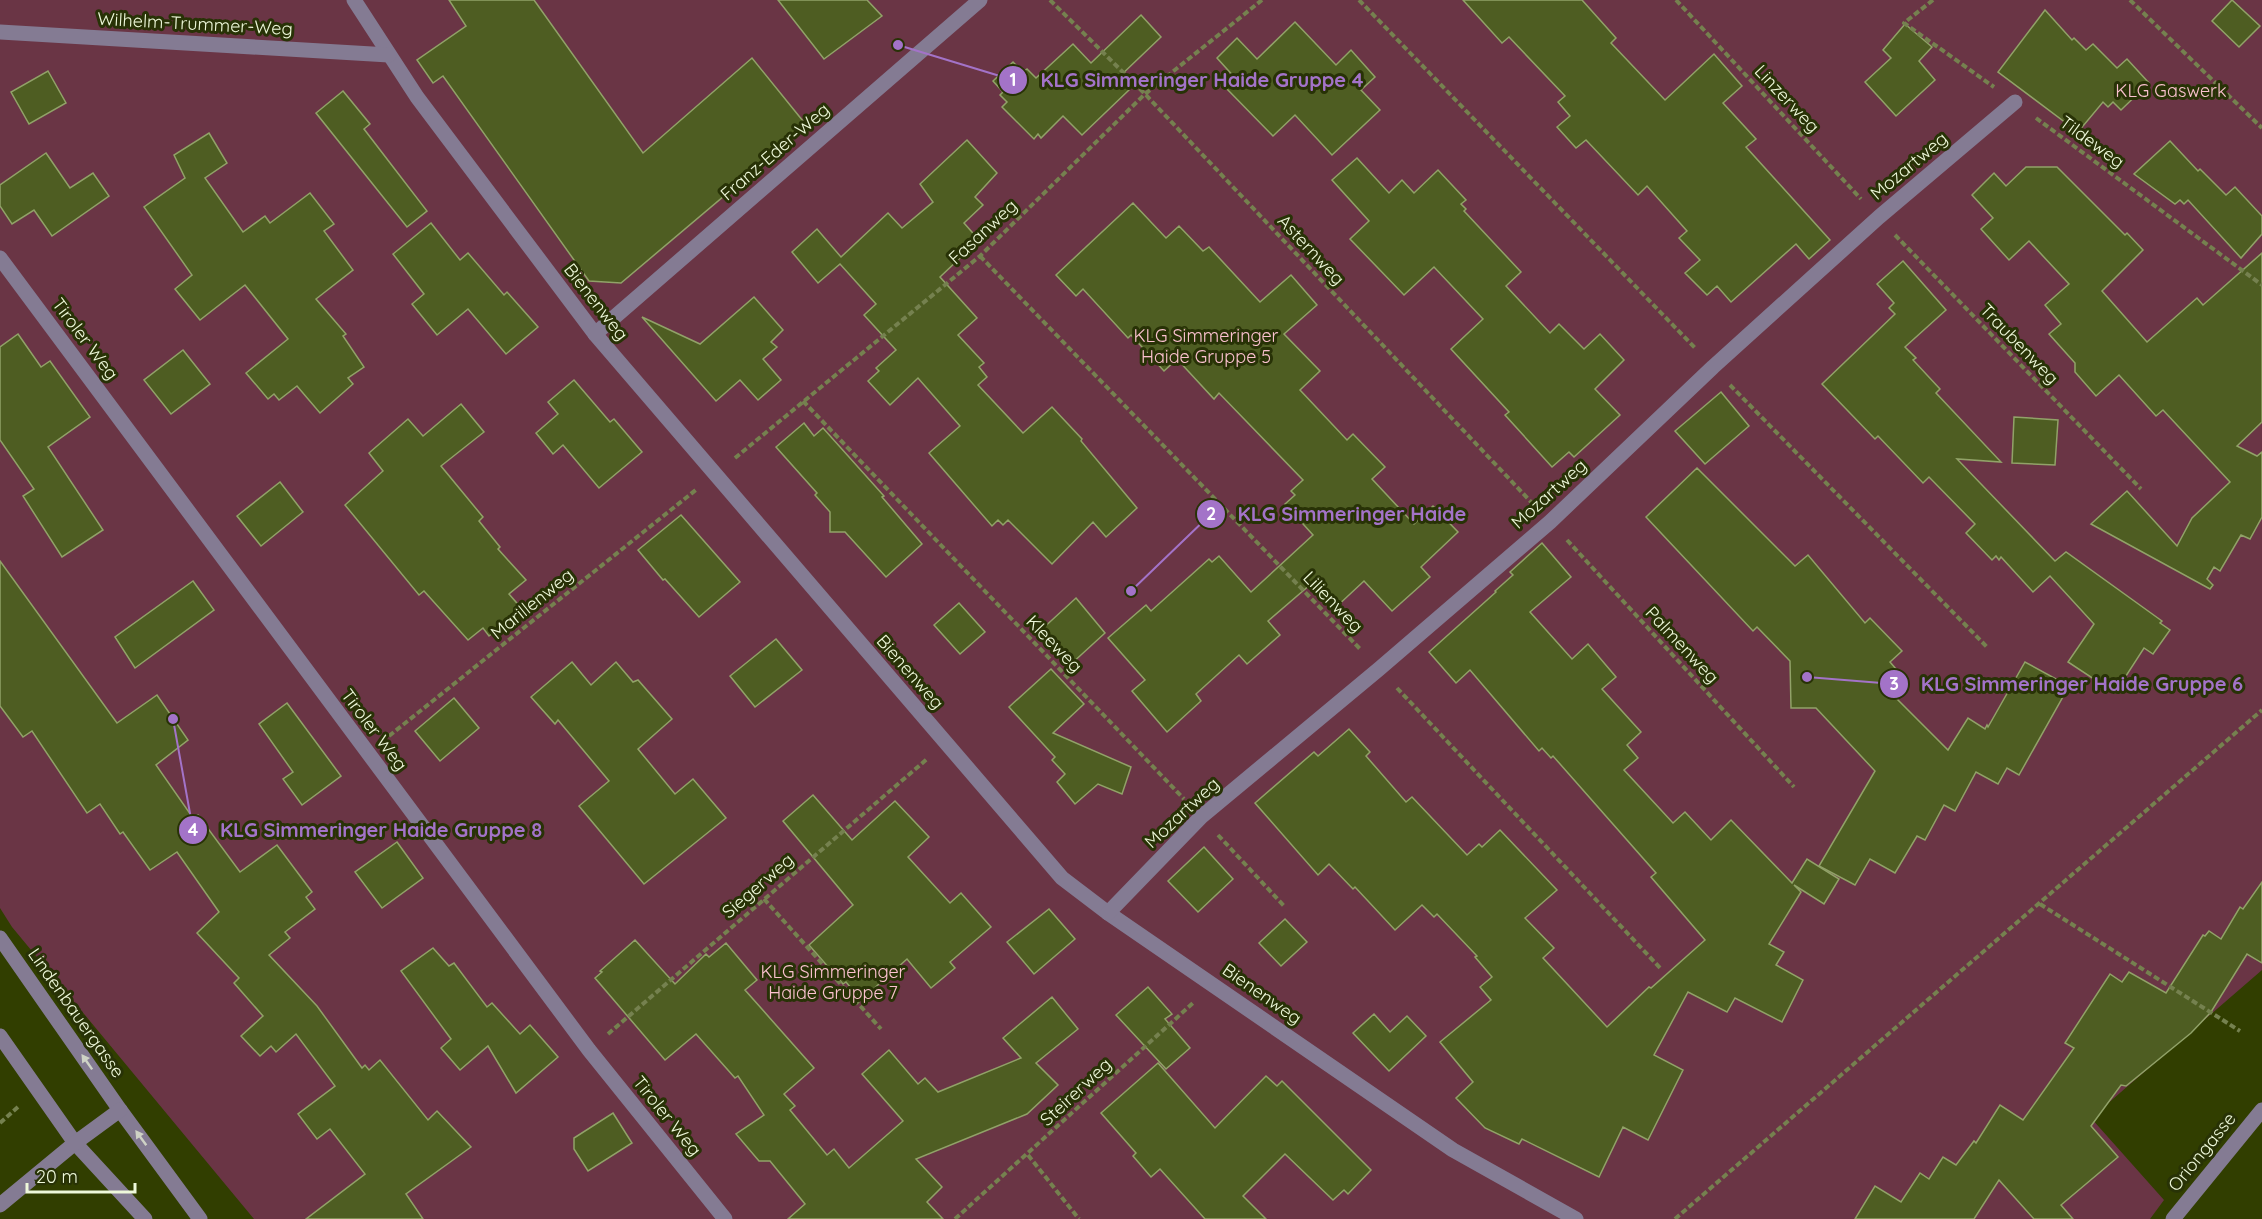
<svg xmlns="http://www.w3.org/2000/svg" width="2262" height="1219" viewBox="0 0 2262 1219" font-family="Quicksand,sans-serif">
  <style>
    .green { fill: #6a3545 }
    .building { fill: #4e5d22; stroke: #91a268; stroke-width: 1.5 }
    .lines { fill: none; stroke-linecap: round; stroke-linejoin: round }
    .path { stroke: #75814f; stroke-width: 4; stroke-dasharray: 6 3; stroke-linecap: butt }
    .minor { stroke: #847b93; stroke-width: 15 }
    .oneway { fill: #ced2c5 }
    .labels { text-anchor: middle; stroke-width: 6; stroke-linejoin: round; paint-order: stroke }
    .street-label { font-size: 18px; fill: #eef8da; stroke: #283206 }
    .park-label { font-size: 18px; fill: #fcc2d0; stroke: #283206 }
    .leader { fill: none; stroke: #a373c8; stroke-width: 2 }
    .callout-dot { fill: #a373c8; stroke: #283206; stroke-width: 2 }
    .mark-label { font-size: 18px; text-anchor: middle; font-weight: bold; fill: #fff }
    .callout-label { font-size: 20px; text-anchor: middle; font-weight: bold; fill: #a373c8; stroke: #283206; stroke-width: 6; stroke-linejoin: round; paint-order: stroke }
  </style>
  <rect width="100%" height="100%" fill="#313e00"/>
  <path class="green" d="M0 0H2262V970L2091 1118 2164 1200 2150 1219H254L12 927 0 908Z"/>
  <g class="building">
    <path d="M449 0H534L643 153 752 58 807 126 621 283 589 281 443 76 433 83 417 60 466 26Z"/>
    <path d="M778 0H867L882 16 824 59Z"/>
    <path d="M1463 0H1582L1616 38 1611 43 1665 100 1714 54 1742 86 1723 103 1756 139 1746 147 1830 240 1809 259 1796 244 1731 302 1717 286 1707 295 1685 273 1700 260 1679 238 1687 231 1647 186 1638 195 1586 140 1576 148 1557 127 1570 116 1558 102 1565 96 1509 37 1502 43Z"/>
    <path d="M2232 0 2260 26 2239 47 2212 21Z"/>
    <path d="M2045 10 2072 40 2074 38 2086 50 2093 44 2117 68 2127 59 2149 83 2121 110 2113 102 2108 107 2103 102 2078 132 1998 72Z"/>
    <path d="M1141 15 1161 37 1118 78 1129 90 1082 135 1063 116 1041 138 1038 134 1034 139 1002 107 1007 102 1000 95 1003 92 993 81 1013 62 1023 72 1027 69 1036 78 1073 44 1091 63Z"/>
    <path d="M1295 22 1336 65 1351 50 1375 77 1361 90 1380 110 1332 155 1295 115 1273 136 1226 88 1236 79 1217 58 1237 38 1257 59Z"/>
    <path d="M1905 24 1932 47 1919 61 1935 80 1896 116 1865 82 1891 58 1883 50Z"/>
    <path d="M48 71 66 103 29 124 11 92Z"/>
    <path d="M343 91 370 124 364 129 427 211 407 227 316 113Z"/>
    <path d="M209 133 227 163 205 178 243 232 265 216 270 223 310 193 334 224 324 231 353 270 316 299 346 334 343 336 364 367 348 378 353 384 320 413 297 386 279 400 274 394 268 399 246 373 288 339 245 285 200 320 175 289 192 275 144 207 185 178 174 155Z"/>
    <path d="M967 140 997 173 975 197 983 205 964 223 979 240 940 277 977 318 958 335 984 363 979 367 987 377 978 385 1023 433 1052 407 1082 439 1081 441 1137 508 1106 537 1093 522 1052 564 1008 520 1003 525 998 520 992 526 929 453 960 426 918 378 890 405 868 381 879 371 876 368 896 350 864 315 876 304 840 264 818 283 792 252 817 229 841 257 888 213 902 228 933 202 920 184Z"/>
    <path d="M2170 141 2198 171 2200 169 2226 195 2235 187 2262 216V234L2241 258 2188 200 2184 204 2180 200 2175 204 2134 174Z"/>
    <path d="M46 153 70 188 93 173 109 196 52 236 34 210 12 224 0 206V185Z"/>
    <path d="M1357 158 1389 193 1402 180 1414 193 1438 170 1466 200 1461 204 1466 209 1464 211 1521 272 1506 286 1550 333 1559 324 1584 349 1600 334 1624 360 1595 389 1620 415 1574 457 1569 452 1552 467 1505 415 1509 412 1451 349 1483 319 1434 267 1404 295 1350 239 1369 221 1332 180Z"/>
    <path d="M2026 167H2057L2125 235 2127 233 2143 250 2102 291 2147 342 2197 298 2203 305 2262 253V422L2237 446 2257 456 2262 452V517L2250 539 2241 535 2220 571 2214 567 2207 579 2213 585 2210 589 2091 524 2127 491 2177 546 2192 518 2230 482 2163 410 2156 416 2119 375 2096 396 2075 372V363L2049 334 2061 324 2045 305 2069 284 2029 241 2009 260 1981 229 1993 218 1972 195 1994 173 2006 186Z"/>
    <path d="M1133 203 1166 238 1179 226 1203 251 1209 247 1260 302 1291 275 1317 305 1284 334 1320 371 1300 390 1347 440 1353 434 1385 467 1372 479 1414 524 1433 506 1458 532 1421 567 1430 577 1392 611 1364 581 1334 609 1311 584 1268 621 1280 635 1247 664 1239 655 1196 694 1201 701 1167 732 1132 691 1145 680 1108 638 1146 605 1151 611 1209 559 1212 562 1219 556 1251 592 1313 535 1285 504 1295 495 1291 491 1303 480 1219 393 1214 399 1177 359 1164 371 1131 335 1128 338 1083 289 1076 296 1056 275Z"/>
    <path d="M431 223 460 260 468 253 504 295 507 292 538 327 506 354 468 309 437 335 412 304 424 294 393 254Z"/>
    <path d="M1903 261 1946 310 1905 347 1916 358 1913 360 1940 389 1936 393 2001 462 1957 459 2055 561 2066 552 2162 621 2160 623 2170 630 2153 654 2144 648 2115 693 2068 662 2094 624 2050 576 2033 592 2001 557 1999 560 1996 556 1992 560 1966 533 1975 524 1929 477 1923 483 1878 436 1875 439 1822 384 1895 314 1889 308 1894 303 1877 284Z"/>
    <path d="M754 297 783 330 771 342 777 347 763 359 781 380 758 400 740 380 716 401 642 317 700 344Z"/>
    <path d="M18 334 41 367 50 361 90 417 48 447 103 530 62 557 23 496 34 489 0 440V347Z"/>
    <path d="M183 350 210 384 171 414 144 380Z"/>
    <path d="M574 380 610 422 614 419 642 452 599 488 563 445 553 454 536 433 558 414 548 402Z"/>
    <path d="M1721 392 1749 426 1705 464 1675 431Z"/>
    <path d="M461 404 484 432 441 466 483 517 479 521 500 547 498 549 526 580 509 594 522 609 489 636 483 628 468 640 424 591 419 595 345 505 383 471 369 453 408 419 423 436Z"/>
    <path d="M2014 417 2058 420 2055 465 2012 463Z"/>
    <path d="M804 423 814 436 823 428 884 496 882 497 922 544 886 577 845 532H830V512L815 495 817 493 776 447Z"/>
    <path d="M1697 468 1795 566 1808 555 1865 623 1870 618 1902 651 1890 662 1896 669 1881 683 1948 750 1968 718 1985 729 1987 725 1988 727 2025 662 2069 686 2019 775 2007 768 1998 784 1976 772 1955 811 1944 805 1925 840 1917 836 1895 873 1870 859 1855 885 1819 866 1875 771 1816 708H1791L1790 661 1757 627 1753 631 1646 517Z"/>
    <path d="M280 482 303 512 261 546 237 516Z"/>
    <path d="M681 515 740 582 699 617 665 579 663 580 638 550Z"/>
    <path d="M1542 543 1571 577 1530 612 1572 659 1588 644 1616 677 1602 689 1641 732 1627 745 1638 758 1624 770 1673 823 1685 812 1711 840 1731 820 1792 883 1807 859 1839 879 1824 904 1794 885 1801 892 1769 944 1784 952 1776 965 1803 980 1782 1022 1735 998 1727 1012 1688 992 1654 1055 1683 1070 1648 1140 1623 1127 1599 1177 1522 1139 1519 1144 1485 1128 1456 1098 1473 1082 1440 1042 1491 1000 1480 987 1492 977 1475 957 1477 956 1437 914 1434 917 1422 905 1395 930 1355 887 1353 889 1329 864 1318 875 1255 803 1314 752 1318 756 1349 729 1370 752 1366 756 1406 802 1412 797 1467 855 1479 844 1482 847 1500 830 1557 890 1525 918 1554 948 1543 958 1607 1027 1649 987 1651 988 1705 940 1651 877 1656 873 1553 756 1551 758 1542 748 1539 751 1470 670 1456 683 1429 652 1496 592 1495 591 1513 575 1510 572Z"/>
    <path d="M0 561 117 723 157 695 188 740 156 765 193 818 198 815 240 872 277 845 312 892 306 897 315 909 285 932 290 938 269 955 317 1006 362 1068 365 1065 369 1070 380 1060 428 1120 437 1111 471 1147 406 1194 423 1219H306L365 1174 330 1129 317 1139 298 1114 335 1086 296 1034 276 1052 271 1046 260 1056 241 1036 263 1016 234 983 239 978 197 933 219 912 177 852 150 870 123 832 120 834 100 804 87 813 32 731 23 737 0 706Z"/>
    <path d="M193 581 214 610 135 668 115 637Z"/>
    <path d="M1076 598 1105 633 1070 665 1040 631Z"/>
    <path d="M959 603 985 632 960 654 934 625Z"/>
    <path d="M776 639 802 670 755 707 730 676Z"/>
    <path d="M572 662 591 685 616 662 633 682 638 680 672 719 638 749 675 794 693 779 726 818 644 884 579 806 609 781 558 720 555 724 531 697Z"/>
    <path d="M1051 669 1084 704 1053 733 1131 767 1122 794 1098 784 1075 804 1057 782 1065 774 1052 760 1055 757 1009 707Z"/>
    <path d="M454 698 479 728 440 761 415 731Z"/>
    <path d="M287 703 341 776 302 805 283 779 293 772 259 724Z"/>
    <path d="M813 795 852 840 895 801 929 837 908 857 950 903 961 893 991 927 950 962 955 968 931 988 907 959 861 1000 846 982 843 984 809 945 853 905 783 821Z"/>
    <path d="M397 842 423 878 382 908 355 872Z"/>
    <path d="M1204 847 1233 879 1198 912 1168 881Z"/>
    <path d="M2262 882V963L2247 954 2211 1012 2191 1033 2126 1086 2121 1085 2091 1126 2118 1157 2061 1205 2073 1219H2034L1999 1180 1974 1219H1855L1875 1186 1901 1202 1920 1173 1929 1179 1943 1157 1956 1165 1974 1141 1976 1143 2000 1105 2023 1120 2074 1048 2065 1043 2110 974 2122 982 2129 972 2166 993 2203 935 2205 936 2209 931 2221 939 2240 907 2243 909Z"/>
    <path d="M1049 909 1075 939 1034 974 1007 942Z"/>
    <path d="M1285 919 1307 942 1281 966 1259 943Z"/>
    <path d="M635 940 675 984 706 954 709 957 726 943 757 980 745 990 814 1068 784 1094 795 1106 790 1110 827 1155 834 1149 849 1168 903 1121 862 1074 889 1050 918 1084 925 1078 938 1092 1021 1058 1003 1038 1052 997 1078 1029 1036 1063 1058 1085 1027 1114 916 1159 942 1187 927 1202 943 1219H788L805 1204 770 1161H759L736 1134 764 1115 738 1076 735 1078 696 1034 665 1060 595 978 602 972 600 971Z"/>
    <path d="M433 948 449 966 454 963 487 1007 492 1003 520 1034 530 1025 558 1057 516 1093 488 1046 460 1070 441 1048 451 1039 401 971Z"/>
    <path d="M1148 987 1172 1014 1165 1019 1190 1048 1166 1069 1116 1015Z"/>
    <path d="M1374 1014 1390 1032 1407 1016 1426 1036 1389 1071 1353 1033Z"/>
    <path d="M1158 1063 1215 1128 1266 1076 1277 1086 1282 1081 1371 1170 1348 1194 1344 1190 1333 1200 1285 1154 1243 1196 1266 1219H1205L1160 1169 1151 1177 1133 1156 1136 1153 1101 1113Z"/>
    <path d="M613 1113 632 1143 588 1171 574 1149V1138Z"/>
  </g>
  <g class="lines">
    <g class="path">
      <path d="M1050 0 1145 94 1533 504"/>
      <path d="M1359 0 1696 349"/>
      <path d="M1676 0 1861 199"/>
      <path d="M1933 0 1904 23 1994 87"/>
      <path d="M2130 0 2262 128"/>
      <path d="M2036 118 2262 285"/>
      <path d="M1895 235 2141 489"/>
      <path d="M980 256 1361 650"/>
      <path d="M1730 385 1987 647"/>
      <path d="M803 401 1184 799"/>
      <path d="M735 458 980 256 1145 94 1262 0"/>
      <path d="M1567 540 1794 787"/>
      <path d="M1397 688 1662 970"/>
      <path d="M389 736 697 489"/>
      <path d="M1218 835 1285 907"/>
      <path d="M764 899 881 1029"/>
      <path d="M2040 904 2240 1031"/>
      <path d="M608 1034 927 759"/>
      <path d="M0 1123 18 1107"/>
      <path d="M1028 1155 1079 1219"/>
      <path d="M955 1219 1193 1003"/>
      <path d="M1675 1219 2262 710"/>
    </g>
    <g class="minor">
      <path d="M354 0 417 97 595 334 1062 878 1108 913 1453 1150 1576 1219"/>
      <path d="M0 32 389 55"/>
      <path d="M0 258 589 1050 725 1219"/>
      <path d="M595 334 980 0"/>
      <path d="M1108 913 1201 817 1379 669 1550 522 1713 367 1879 217 2015 102"/>
      <path d="M0 938 120 1110 200 1219"/>
      <path d="M0 1036 75 1143 145 1219"/>
      <path d="M0 1205 75 1143 120 1110"/>
      <path d="M2173 1219 2262 1110"/>
    </g>
  </g>
  <defs><path id="oneway-solid" d="M-6-.8H1V-3.2L6.5 0L1 3.2V.8H-6Z" transform="scale(1.5)"/></defs>
  <g class="oneway">
    <use href="#oneway-solid" transform="translate(87 1062) rotate(-125)"/>
    <use href="#oneway-solid" transform="translate(141 1138) rotate(-126)"/>
  </g>
  <g class="labels">
    <g class="street-label">
      <text transform="translate(195 24) rotate(3)" y="6">Wilhelm-Trummer-Weg</text>
      <text transform="translate(1787 99) rotate(47)" y="6">Linzerweg</text>
      <text transform="translate(2092 142) rotate(36)" y="6">Tildeweg</text>
      <text transform="translate(775 152) rotate(-41)" y="6">Franz-Eder-Weg</text>
      <text transform="translate(1909 166) rotate(-40)" y="6">Mozartweg</text>
      <text transform="translate(983 232) rotate(-43)" y="6">Fasanweg</text>
      <text transform="translate(1311 250) rotate(47)" y="6">Asternweg</text>
      <text transform="translate(596 302) rotate(52)" y="6">Bienenweg</text>
      <text transform="translate(85 339) rotate(53)" y="6">Tiroler Weg</text>
      <text transform="translate(2019 344) rotate(46)" y="6">Traubenweg</text>
      <text transform="translate(1549 494) rotate(-42)" y="6">Mozartweg</text>
      <text transform="translate(1333 602) rotate(46)" y="6">Lilienweg</text>
      <text transform="translate(532 604) rotate(-39)" y="6">Marillenweg</text>
      <text transform="translate(1054 644) rotate(46)" y="6">Kleeweg</text>
      <text transform="translate(1682 645) rotate(47)" y="6">Palmenweg</text>
      <text transform="translate(910 672) rotate(49)" y="6">Bienenweg</text>
      <text transform="translate(374 730) rotate(53)" y="6">Tiroler Weg</text>
      <text transform="translate(1182 813) rotate(-43)" y="6">Mozartweg</text>
      <text transform="translate(758 886) rotate(-41)" y="6">Siegerweg</text>
      <text transform="translate(1262 994) rotate(35)" y="6">Bienenweg</text>
      <text transform="translate(76 1013) rotate(55)" y="6">Lindenbauergasse</text>
      <text transform="translate(1076 1092) rotate(-43)" y="6">Steirerweg</text>
      <text transform="translate(667 1116) rotate(51)" y="6">Tiroler Weg</text>
      <text transform="translate(2202 1152) rotate(-51)" y="6">Oriongasse</text>
    </g>
    <g class="park-label">
      <text x="2171" y="97">KLG Gaswerk</text>
      <text x="1206" y="342">KLG Simmeringer<tspan x="1206" dy="21">Haide Gruppe 5</tspan></text>
      <text x="833" y="978">KLG Simmeringer<tspan x="833" dy="21">Haide Gruppe 7</tspan></text>
    </g>
  </g>
  <path class="leader" d="M898 45L1013 80M1131 591L1211 514M1807 677L1894 684M173 719L193 830"/>
  <g class="callout-dot">
    <circle cx="898" cy="45" r="6"/>
    <circle cx="1131" cy="591" r="6"/>
    <circle cx="1807" cy="677" r="6"/>
    <circle cx="173" cy="719" r="6"/>
    <circle cx="1013" cy="80" r="15"/>
    <circle cx="1211" cy="514" r="15"/>
    <circle cx="1894" cy="684" r="15"/>
    <circle cx="193" cy="830" r="15"/>
  </g>
  <g class="mark-label">
    <text x="1013" y="86">1</text>
    <text x="1211" y="520">2</text>
    <text x="1894" y="690">3</text>
    <text x="193" y="836">4</text>
  </g>
  <g class="callout-label">
    <text x="1202" y="87">KLG Simmeringer Haide Gruppe 4</text>
    <text x="1352" y="521">KLG Simmeringer Haide</text>
    <text x="2082" y="691">KLG Simmeringer Haide Gruppe 6</text>
    <text x="381" y="837">KLG Simmeringer Haide Gruppe 8</text>
  </g>
  <path d="M27 1183v9h108v-9" fill="none" stroke="#eef8da" stroke-width="3"/>
  <text x="36" y="1183" font-size="18" fill="#eef8da" stroke="#283206" stroke-width="4.5" paint-order="stroke">20 m</text>
</svg>
